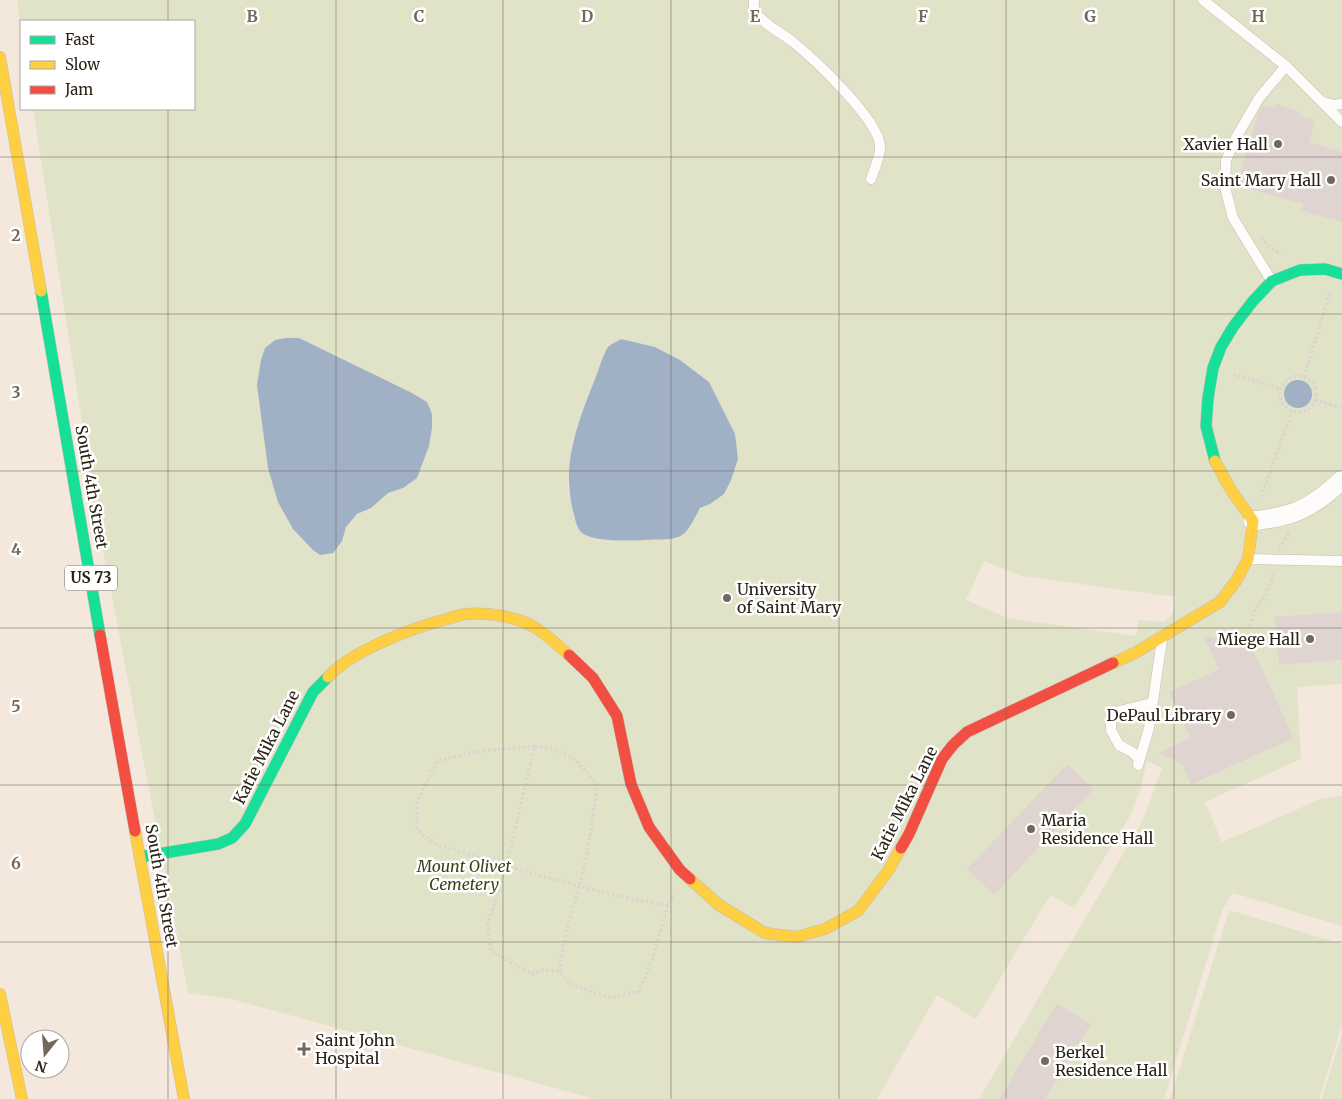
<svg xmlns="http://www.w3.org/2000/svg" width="1342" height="1099" viewBox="0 0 1342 1099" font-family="Merriweather,serif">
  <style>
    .green { fill: #e0e3c7; fill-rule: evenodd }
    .water { fill: #a0b0c5 }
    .building { fill: #e0d4d1 }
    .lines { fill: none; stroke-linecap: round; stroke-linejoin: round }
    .lane-casing { stroke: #c6bdb1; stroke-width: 11 }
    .street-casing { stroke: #c6bdb1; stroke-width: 20 }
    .fast-casing { stroke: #c6bdb1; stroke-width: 12 }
    .slow-casing { stroke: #c6bdb1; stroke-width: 12 }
    .jam-casing { stroke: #c6bdb1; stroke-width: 12 }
    .path { stroke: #d8d4d1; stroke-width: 3; stroke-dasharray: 2.5 2.5; stroke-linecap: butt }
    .lane { stroke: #fdfcfa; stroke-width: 10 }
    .street { stroke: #fdfcfa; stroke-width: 19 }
    .fast { stroke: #16e098; stroke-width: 11 }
    .slow { stroke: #ffcf43; stroke-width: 11 }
    .jam { stroke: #f24e42; stroke-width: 11 }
    .grid { fill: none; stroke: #72685c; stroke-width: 1; stroke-opacity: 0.55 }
    .poi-dot { fill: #72685c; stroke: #fff; stroke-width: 2 }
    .labels { text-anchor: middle; stroke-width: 5; stroke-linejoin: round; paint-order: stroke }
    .shield { fill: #fff; stroke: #6b655d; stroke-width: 1 }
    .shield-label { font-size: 15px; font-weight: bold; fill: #2c2317 }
    .poi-label { font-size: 16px; fill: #2c2317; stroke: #fff; text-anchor: end }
    .street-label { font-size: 16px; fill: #2c2317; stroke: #fff }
    .park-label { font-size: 16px; font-style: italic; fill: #364313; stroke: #fff }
    .grid-label { font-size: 16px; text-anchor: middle; font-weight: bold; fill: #72685c; stroke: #fff; stroke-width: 5; stroke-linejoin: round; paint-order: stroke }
  </style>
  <rect width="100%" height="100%" fill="#f3e8db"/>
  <g class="green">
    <path d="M17 0H1342V612L1279 665 1342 660V684L1297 687 1301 759 1205 802 1222 842 1323 798 1342 796V926L1233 893 1223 908 1164 1099H1045L1091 1024 1058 1003 999 1099H979L1143 820 1162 768 1147 761 1140 791 1130 816 1074 908 1050 895 976 1019 937 995 877 1099H595L231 999 188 993 98 524 33 109H194V21H21V30ZM621 339 655 347 680 360 709 382 735 434 710 504 700 508 693 523 684 534 676 539H659L576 523 568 487 572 442 582 411 608 348ZM432 414V428L429 446 417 478 403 488 388 493 371 508 357 514 346 527 342 541 293 529ZM984 561 1022 576 1176 597 1172 615 1164 622 1139 620 1136 636 1008 618 966 600ZM1203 635 1253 649 1294 738 1192 785 1182 764 1158 753 1190 738 1169 692 1219 669ZM1067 764 1094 789 994 895 968 869Z"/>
    <path d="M1229 910 1342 944V1025L1319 1099H1170Z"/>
    <path d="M1342 1033V1099H1322Z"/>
  </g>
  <g class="water">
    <path d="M286 338H299L412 393 427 402 432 414V428L429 446 417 478 403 488 388 493 371 508 357 514 346 527 342 541 333 553 320 555 313 550 293 529 278 502 268 468 257 385 261 360 265 348 275 340Z"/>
    <path d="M621 339 655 347 680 360 709 382 735 434 738 459 731 480 724 494 710 504 700 508C682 544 681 538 644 540 630 541 591 542 581 532 576 527 575 517 573 511 561 463 578 422 595 379 598 372 604 352 608 347 611 344 617 342 621 339Z"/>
    <circle cx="1298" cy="394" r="14"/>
  </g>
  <g class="building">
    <path d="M1276 104 1301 112 1300 116 1315 120 1309 142 1342 152V222L1301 210 1303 204 1237 185 1257 116 1263 105 1275 108Z"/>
    <path d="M1342 612V660L1279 665 1275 617Z"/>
    <path d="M1203 635 1253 649 1294 738 1191 785 1182 764 1158 753 1190 738 1169 692 1219 669Z"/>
    <path d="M1067 764 1094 789 994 895 967 869Z"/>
    <path d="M1057 1003 1091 1024 1045 1099H999Z"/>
  </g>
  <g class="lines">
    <g class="lane-casing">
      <g id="lane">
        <path d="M754 0C754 4 753 8 755 11 762 24 782 33 793 42 814 59 879 120 880 146 881 155 874 170 871 179"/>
        <path d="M1203 0 1286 66 1259 98 1237 136 1226 160 1225 187 1233 218 1271 280"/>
        <path d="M1286 66 1342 122"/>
        <path d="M1323 102 1334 105 1342 104"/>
        <path d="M1249 559 1342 561"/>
        <path d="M1139 759 1132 752 1119 745 1111 730V723L1113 717 1119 711 1152 703"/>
        <path d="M1138 765 1149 728 1162 640"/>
      </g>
    </g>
    <g class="street-casing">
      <path id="street" d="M1253 521C1268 519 1285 517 1300 510 1316 503 1329 492 1342 480"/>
    </g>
    <g class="fast-casing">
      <g id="fast">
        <path d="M41 291 100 635"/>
        <path d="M1215 461 1206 426 1208 398 1213 368 1221 347 1233 327 1253 301 1272 281 1300 270 1325 269 1342 274"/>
        <path d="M140 857 218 844 232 838 245 824 313 692 328 677"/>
      </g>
    </g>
    <g class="slow-casing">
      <g id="slow">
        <path d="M0 57 41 291"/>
        <path d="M1113 663 1135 653 1220 602 1236 581 1248 559 1253 521 1231 490 1215 461"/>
        <path d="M328 677C353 650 412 628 447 619 453 617 460 615 466 614 484 612 510 616 526 623 543 630 556 644 569 655"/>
        <path d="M135 831 184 1099"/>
        <path d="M690 879 719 905 765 933 796 937 825 929 858 911 888 871 901 848"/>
        <path d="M0 994 22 1099"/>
      </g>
    </g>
    <g class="jam-casing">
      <g id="jam">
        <path d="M100 635 135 831"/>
        <path d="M569 655 593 678 617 716 631 784 649 827 680 870 690 879"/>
        <path d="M901 848 909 834 942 759 953 745 967 732 1113 663"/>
      </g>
    </g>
    <g class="path">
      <path d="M1261 238 1270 248 1281 254"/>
      <path d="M1233 374 1281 389"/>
      <circle cx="1298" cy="394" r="18"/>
      <path d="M1304 377 1330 292"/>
      <path d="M1315 400 1342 408"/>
      <path d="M1261 497 1292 411"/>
      <path d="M1279 548 1289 533"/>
      <path d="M1250 626 1254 611 1265 597 1271 581 1274 571"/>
      <path d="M535 746 554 749 576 760 597 784C593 815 590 845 582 875 574 908 562 938 560 972"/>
      <path d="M668 905C613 897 560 881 506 866L535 746 473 752 437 761 417 801V830L436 844 506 866 488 924 491 951 532 974 544 970 560 972 570 984 610 998 639 991 652 960 668 905 674 893"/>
    </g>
    <use href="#lane" class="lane"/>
    <use href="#street" class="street"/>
    <use href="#fast" class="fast"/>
    <use href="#slow" class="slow"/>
    <use href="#jam" class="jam"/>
  </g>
  <path class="grid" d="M168 0V21M336 0V1099M503 0V1099M671 0V1099M839 0V1099M1006 0V1099M1174 0V1099M168 109V1099M0 157H1342M0 314H1342M0 471H1342M0 628H1342M0 785H1342M0 942H1342"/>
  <g class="poi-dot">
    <circle cx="1278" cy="144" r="5"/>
    <circle cx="1331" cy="180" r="5"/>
    <circle cx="727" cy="598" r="5"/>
    <circle cx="1310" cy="639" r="5"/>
    <circle cx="1231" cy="715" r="5"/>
    <circle cx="1031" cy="829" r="5"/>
    <path d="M301.5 1041.5h5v5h5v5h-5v5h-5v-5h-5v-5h5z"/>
    <circle cx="1045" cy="1061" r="5"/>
  </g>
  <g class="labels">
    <rect class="shield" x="65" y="565.5" width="52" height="25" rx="4"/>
    <g class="shield-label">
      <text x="91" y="583">US 73</text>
    </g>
    <g class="poi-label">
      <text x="1268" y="150">Xavier Hall</text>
      <text x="1321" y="186">Saint Mary Hall</text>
      <text x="737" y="595" text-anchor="start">University<tspan x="737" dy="18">of Saint Mary</tspan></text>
      <text x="1300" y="645">Miege Hall</text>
      <text x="1221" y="721">DePaul Library</text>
      <text x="1041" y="826" text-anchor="start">Maria<tspan x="1041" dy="18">Residence Hall</tspan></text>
      <text x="315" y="1046" text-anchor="start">Saint John<tspan x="315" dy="18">Hospital</tspan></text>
      <text x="1055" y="1058" text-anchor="start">Berkel<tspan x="1055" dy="18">Residence Hall</tspan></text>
    </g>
    <g class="street-label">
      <text transform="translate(92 487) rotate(80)" y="6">South 4th Street</text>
      <text transform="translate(266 747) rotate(-63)" y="6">Katie Mika Lane</text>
      <text transform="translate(904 803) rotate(-63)" y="6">Katie Mika Lane</text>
      <text transform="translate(162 886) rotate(80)" y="6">South 4th Street</text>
    </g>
    <g class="park-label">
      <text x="464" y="872">Mount Olivet<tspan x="464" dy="18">Cemetery</tspan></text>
    </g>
  </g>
  <g class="grid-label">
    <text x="252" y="22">B</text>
    <text x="419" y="22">C</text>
    <text x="587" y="22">D</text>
    <text x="755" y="22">E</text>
    <text x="923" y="22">F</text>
    <text x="1090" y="22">G</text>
    <text x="1258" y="22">H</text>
    <text x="16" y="241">2</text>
    <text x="16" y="398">3</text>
    <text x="16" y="555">4</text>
    <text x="16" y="712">5</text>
    <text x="16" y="869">6</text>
  </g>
  <rect x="20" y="20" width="175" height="90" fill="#ffffff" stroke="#aba7a2"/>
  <rect x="30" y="36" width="25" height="8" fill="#16e098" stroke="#aba7a2"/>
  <text x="65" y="45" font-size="15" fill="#2c2317">Fast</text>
  <rect x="30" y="61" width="25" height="8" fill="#ffcf43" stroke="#aba7a2"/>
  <text x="65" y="70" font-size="15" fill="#2c2317">Slow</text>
  <rect x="30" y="86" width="25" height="8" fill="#f24e42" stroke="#aba7a2"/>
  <text x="65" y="95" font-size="15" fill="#2c2317">Jam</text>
  <g transform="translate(45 1054) rotate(197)"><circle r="24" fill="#ffffff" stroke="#aba7a2"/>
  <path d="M0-4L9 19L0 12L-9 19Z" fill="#72685c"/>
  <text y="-8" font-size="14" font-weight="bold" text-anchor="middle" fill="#2c2317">N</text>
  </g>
</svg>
